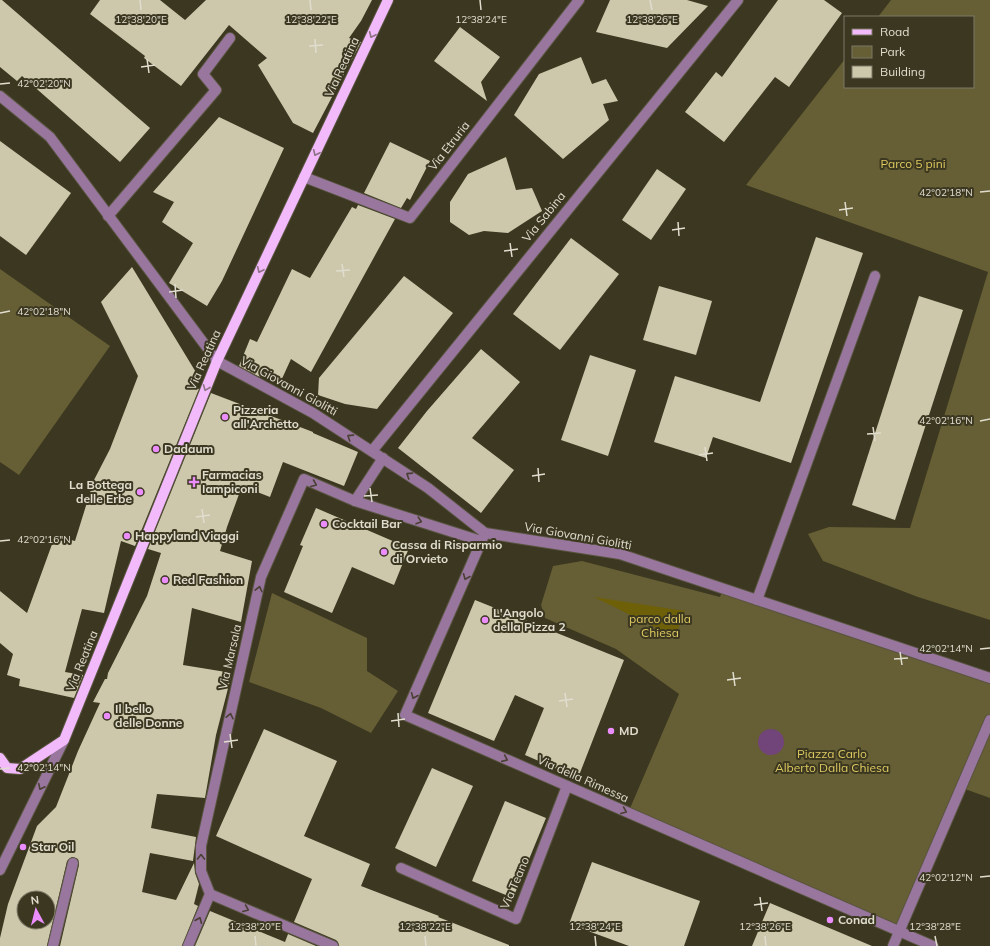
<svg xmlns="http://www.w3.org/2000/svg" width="990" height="946" viewBox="0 0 990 946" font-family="Mulish,sans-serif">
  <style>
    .green { fill: #665e34 }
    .forest { fill: #6e6009 }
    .water { fill: #714579 }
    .building { fill: #cdc8ac; fill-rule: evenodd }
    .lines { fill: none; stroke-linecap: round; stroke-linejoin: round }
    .minor-casing { stroke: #595540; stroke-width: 12 }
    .major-casing { stroke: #595540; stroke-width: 12 }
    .minor { stroke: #98769e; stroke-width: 10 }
    .major { stroke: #f2bafb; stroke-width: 10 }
    .oneway { stroke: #8d7283 }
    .oneway2 { stroke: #494033 }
    .ticks { fill: none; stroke: #e0ddcf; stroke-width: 1.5 }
    .poi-dot { fill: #eb8dfc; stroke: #3b3720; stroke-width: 1.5 }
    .labels { text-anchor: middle; stroke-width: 4; stroke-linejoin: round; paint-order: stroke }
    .street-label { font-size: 12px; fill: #e0ddcf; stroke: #3b3720 }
    .park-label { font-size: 12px; fill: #deca61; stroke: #3b3720 }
    .poi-label { font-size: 12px; font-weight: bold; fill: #e0ddcf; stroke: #3b3720; text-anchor: start }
    .ticks-label { font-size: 10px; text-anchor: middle; fill: #e0ddcf; stroke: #3b3720; stroke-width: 4; stroke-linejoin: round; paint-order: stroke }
  </style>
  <rect width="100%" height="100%" fill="#3b3720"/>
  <g class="green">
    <path d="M891 0H990V620L918 597 823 561 808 534 829 527 910 528 988 272 746 185 845 59V87H973V17H878Z"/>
    <path d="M0 269 110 346 19 475 0 462Z"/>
    <path d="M582 561 720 597 723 589 990 678V798L962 788 900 932 628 813 679 694 616 649 545 618 541 605 553 566Z"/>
    <path d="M272 593 367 638V671L398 691 371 733 321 708 249 682Z"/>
  </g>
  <path class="forest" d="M594 597 685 611 675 637Z"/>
  <circle class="water" cx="771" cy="742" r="13"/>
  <g class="building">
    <path d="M0 0H2L150 128 120 162 22 76 17 81 0 67Z"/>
    <path d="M100 0H160L185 20 206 0H372L361 21 349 38 361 42 313 133 293 123 258 65 267 58 229 25 181 86 144 58 145 56 90 14Z"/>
    <path d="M610 0H687L708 6 667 48 596 32Z"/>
    <path d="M778 0H824L842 13 789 87 775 77 724 142 685 112 716 72 722 77Z"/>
    <path d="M460 27 500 57 481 82 487 101 434 61Z"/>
    <path d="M581 57 592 84 606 79 618 101 603 104 609 120 563 159 514 115 539 74Z"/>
    <path d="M219 117 284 148 222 281 207 306 169 283 193 243 162 222 174 202 153 192Z"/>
    <path d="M0 141 71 193 26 255 0 236Z"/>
    <path d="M390 142 430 161 410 200 407 198 401 208 364 193Z"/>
    <path d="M506 157 516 190 532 188 542 211 508 233 484 231 469 235 450 222V202L468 174Z"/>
    <path d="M657 169 686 189 651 240 622 220Z"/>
    <path d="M358 205 395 219 311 372 291 359 280 383 258 376 239 366 250 339 257 342 292 269 310 278 352 207 356 209Z"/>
    <path d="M816 237 863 253 791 463 713 437 706 458 654 442 675 376 760 402Z"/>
    <path d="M571 238 619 274 560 350 513 314Z"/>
    <path d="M132 267 197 374 193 387 199 389 135 546 121 541 104 613 82 609 65 672 83 675 74 698 19 686 20 679 7 675 13 654 0 643V591L27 613 55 536 75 541 94 480 110 449 138 376 101 302Z"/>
    <path d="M404 276 453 313 377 409 345 404 318 395 319 378Z"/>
    <path d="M659 286 712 301 696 355 643 340Z"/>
    <path d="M919 296 963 310 895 520 852 505Z"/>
    <path d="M481 349 520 382 472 438 514 470 481 513 398 448 427 411Z"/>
    <path d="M590 355 636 370 608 456 561 440Z"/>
    <path d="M211 393 313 432V433L358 452 344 486 283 462 270 497 242 486 227 527 220 551 252 561 241 622 192 608 183 665 232 673 216 735 205 798 157 794 151 828 196 837 193 861 150 853 142 892 176 900 194 863 195 873 199 884 194 904 198 906 182 946H60L79 865 78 859 72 857 67 861 47 946H0V938L8 904 37 826 56 807 78 751 100 703 93 702 105 679H107L108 673 147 596 161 553 148 549ZM24 898H48V922H24Z"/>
    <path d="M316 508 409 548 394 585 352 567 332 613 284 592 303 546 300 545Z"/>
    <path d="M475 600 624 660 578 778 525 755 544 708 515 695 494 741 428 713Z"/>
    <path d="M264 729 337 761 304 836 370 864 361 886 439 916 438 917 509 945V946H339L338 942 336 940 294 922 312 879 216 836Z"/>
    <path d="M432 768 473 786 436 867 395 848Z"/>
    <path d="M505 801 546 818 513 898 472 881Z"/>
    <path d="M592 862 700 901 684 946H629L569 924Z"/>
    <path d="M770 903 872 946H752Z"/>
    <path d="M210 911 285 942 288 934 316 946H195Z"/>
  </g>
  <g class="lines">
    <g class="minor-casing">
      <g id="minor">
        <path d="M0 96 50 137 217 361 313 413 428 488 485 533 620 554 990 678"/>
        <path d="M304 177 410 218 579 0"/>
        <path d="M108 216 216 90 203 74 230 38"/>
        <path d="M372 451 738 0"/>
        <path d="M355 501 383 458"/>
        <path d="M485 533 405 715 933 946"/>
        <path d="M757 600 875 276"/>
        <path d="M401 868 516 919 567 786"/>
        <path d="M0 870 64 740"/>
        <path d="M210 894 333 946"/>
        <path d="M53 946 73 863"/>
        <path d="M188 946 210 894 201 871V846L261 577 304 479 355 501 481 541"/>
        <path d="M893 946 990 720"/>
      </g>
    </g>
    <g class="major-casing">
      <path id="major" d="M0 758 7 768 20 769 64 740 217 361 388 0"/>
    </g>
    <use href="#minor" class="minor"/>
    <use href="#major" class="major"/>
  </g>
  <defs><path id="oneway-chevron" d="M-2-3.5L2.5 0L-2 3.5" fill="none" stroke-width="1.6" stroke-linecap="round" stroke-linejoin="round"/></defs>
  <g class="oneway">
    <use href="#oneway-chevron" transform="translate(372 35) rotate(115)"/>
    <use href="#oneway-chevron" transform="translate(316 153) rotate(115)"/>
    <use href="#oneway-chevron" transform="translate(260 270) rotate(115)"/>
    <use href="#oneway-chevron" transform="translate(206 388) rotate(112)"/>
  </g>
  <g class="oneway2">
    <use href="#oneway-chevron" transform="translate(350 437) rotate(-147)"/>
    <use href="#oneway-chevron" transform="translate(409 475) rotate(-147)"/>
    <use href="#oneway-chevron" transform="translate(314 484) rotate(22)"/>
    <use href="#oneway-chevron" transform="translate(419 521) rotate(18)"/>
    <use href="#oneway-chevron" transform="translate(466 577) rotate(113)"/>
    <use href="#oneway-chevron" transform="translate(259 589) rotate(-77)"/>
    <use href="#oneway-chevron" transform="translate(414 696) rotate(113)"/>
    <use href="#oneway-chevron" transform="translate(230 716) rotate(-77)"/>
    <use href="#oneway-chevron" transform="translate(505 759) rotate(24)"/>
    <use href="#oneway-chevron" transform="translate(41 787) rotate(116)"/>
    <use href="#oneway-chevron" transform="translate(624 811) rotate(23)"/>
    <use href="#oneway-chevron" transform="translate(201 857) rotate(-89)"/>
    <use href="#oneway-chevron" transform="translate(246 909) rotate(23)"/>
    <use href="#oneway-chevron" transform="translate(199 920) rotate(-67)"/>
  </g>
  <path class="ticks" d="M140 0 141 10M310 0 311 10M480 0 481 10M650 0 652 10M315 39 316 53M309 46 323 45M147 59 149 73M141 67 155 65M0 84 10 83M980 192 990 191M845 202 847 216M839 210 853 208M678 222 679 236M672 230 685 228M510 243 512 257M504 251 518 249M342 264 344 277M336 271 350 270M175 284 176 298M169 292 183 290M0 313 10 311M980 421 990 419M873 427 875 441M867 434 881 433M705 447 707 461M699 455 713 453M538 468 539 482M532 476 545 474M370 488 372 502M364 496 378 495M202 509 204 523M196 517 210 515M0 541 10 540M980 649 990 648M900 652 902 665M894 659 908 658M733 672 735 686M727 680 741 678M565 693 567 707M559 701 573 699M398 713 399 727M391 721 405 719M230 734 232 748M224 742 238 740M0 769 10 768M980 877 990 876M760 897 762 911M754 905 768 903M255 936 256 946M425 936 426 946M595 936 596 946M765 936 766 946M935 936 937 946"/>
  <g class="poi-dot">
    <circle cx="225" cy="417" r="4"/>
    <circle cx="156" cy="449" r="4"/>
    <path d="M192 476h4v4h4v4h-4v4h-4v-4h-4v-4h4z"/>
    <circle cx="140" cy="492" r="4"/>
    <circle cx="324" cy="524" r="4"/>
    <circle cx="127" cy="536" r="4"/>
    <circle cx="384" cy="552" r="4"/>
    <circle cx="165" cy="580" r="4"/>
    <circle cx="485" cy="620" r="4"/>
    <circle cx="107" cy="716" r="4"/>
    <circle cx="611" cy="731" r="4"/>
    <circle cx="23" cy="847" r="4"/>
    <circle cx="830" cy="920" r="4"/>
  </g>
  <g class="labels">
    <g class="street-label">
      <text transform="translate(342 67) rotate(-65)" y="4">Via Reatina</text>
      <text transform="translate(449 146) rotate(-52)" y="4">Via Etruria</text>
      <text transform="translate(544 217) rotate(-51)" y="4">Via Sabina</text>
      <text transform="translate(204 360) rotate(-66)" y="4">Via Reatina</text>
      <text transform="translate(289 386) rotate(29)" y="4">Via Giovanni Giolitti</text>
      <text transform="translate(578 536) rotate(10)" y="4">Via Giovanni Giolitti</text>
      <text transform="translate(230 657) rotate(-77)" y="4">Via Marsala</text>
      <text transform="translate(82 661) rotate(-68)" y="4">Via Reatina</text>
      <text transform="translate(583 779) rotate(24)" y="4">Via della Rimessa</text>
      <text transform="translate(515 883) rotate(-67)" y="4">Via Teano</text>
    </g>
    <g class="park-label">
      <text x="913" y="168">Parco 5 pini</text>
      <text x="660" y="623">parco dalla<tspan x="660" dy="14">Chiesa</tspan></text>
      <text x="832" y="758">Piazza Carlo<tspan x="832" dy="14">Alberto Dalla Chiesa</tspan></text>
    </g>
    <g class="poi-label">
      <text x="233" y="414">Pizzeria<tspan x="233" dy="14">all'Archetto</tspan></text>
      <text x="164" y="453">Dadaum</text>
      <text x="202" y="479">Farmacias<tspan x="202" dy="14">Iampiconi</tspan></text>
      <text x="132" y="489" text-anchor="end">La Bottega<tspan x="132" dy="14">delle Erbe</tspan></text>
      <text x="332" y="528">Cocktail Bar</text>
      <text x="135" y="540">Happyland Viaggi</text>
      <text x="392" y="549">Cassa di Risparmio<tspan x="392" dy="14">di Orvieto</tspan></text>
      <text x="173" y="584">Red Fashion</text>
      <text x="493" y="617">L'Angolo<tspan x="493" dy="14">della Pizza 2</tspan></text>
      <text x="115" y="713">Il bello<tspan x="115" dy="14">delle Donne</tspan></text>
      <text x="619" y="735">MD</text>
      <text x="31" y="851">Star Oil</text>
      <text x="838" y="924">Conad</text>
    </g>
  </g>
  <g class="ticks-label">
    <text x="141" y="23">12°38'20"E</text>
    <text x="311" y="23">12°38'22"E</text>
    <text x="481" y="23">12°38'24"E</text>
    <text x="652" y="23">12°38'26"E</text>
    <text x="44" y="87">42°02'20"N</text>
    <text x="946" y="196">42°02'18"N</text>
    <text x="44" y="315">42°02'18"N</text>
    <text x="946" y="424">42°02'16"N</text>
    <text x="44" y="543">42°02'16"N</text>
    <text x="946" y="652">42°02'14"N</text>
    <text x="44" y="771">42°02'14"N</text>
    <text x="946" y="881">42°02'12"N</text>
    <text x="255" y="930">12°38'20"E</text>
    <text x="425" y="930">12°38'22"E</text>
    <text x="595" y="930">12°38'24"E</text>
    <text x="765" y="930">12°38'26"E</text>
    <text x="935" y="930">12°38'28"E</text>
  </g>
  <rect x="844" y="16" width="130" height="72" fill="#3b3720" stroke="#7d7966"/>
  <rect x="852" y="29" width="20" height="6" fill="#f2bafb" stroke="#7d7966"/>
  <text x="880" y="36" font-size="12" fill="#e0ddcf">Road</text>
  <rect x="852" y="46" width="20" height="12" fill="#665e34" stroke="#7d7966"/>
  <text x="880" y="56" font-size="12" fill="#e0ddcf">Park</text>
  <rect x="852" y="66" width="20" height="12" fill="#cdc8ac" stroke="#7d7966"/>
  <text x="880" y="76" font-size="12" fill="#e0ddcf">Building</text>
  <g transform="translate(36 910) rotate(353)"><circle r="19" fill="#3b3720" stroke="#7d7966"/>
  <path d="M0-3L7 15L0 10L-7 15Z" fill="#eb8dfc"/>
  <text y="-6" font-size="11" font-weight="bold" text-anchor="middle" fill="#e0ddcf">N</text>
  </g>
</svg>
